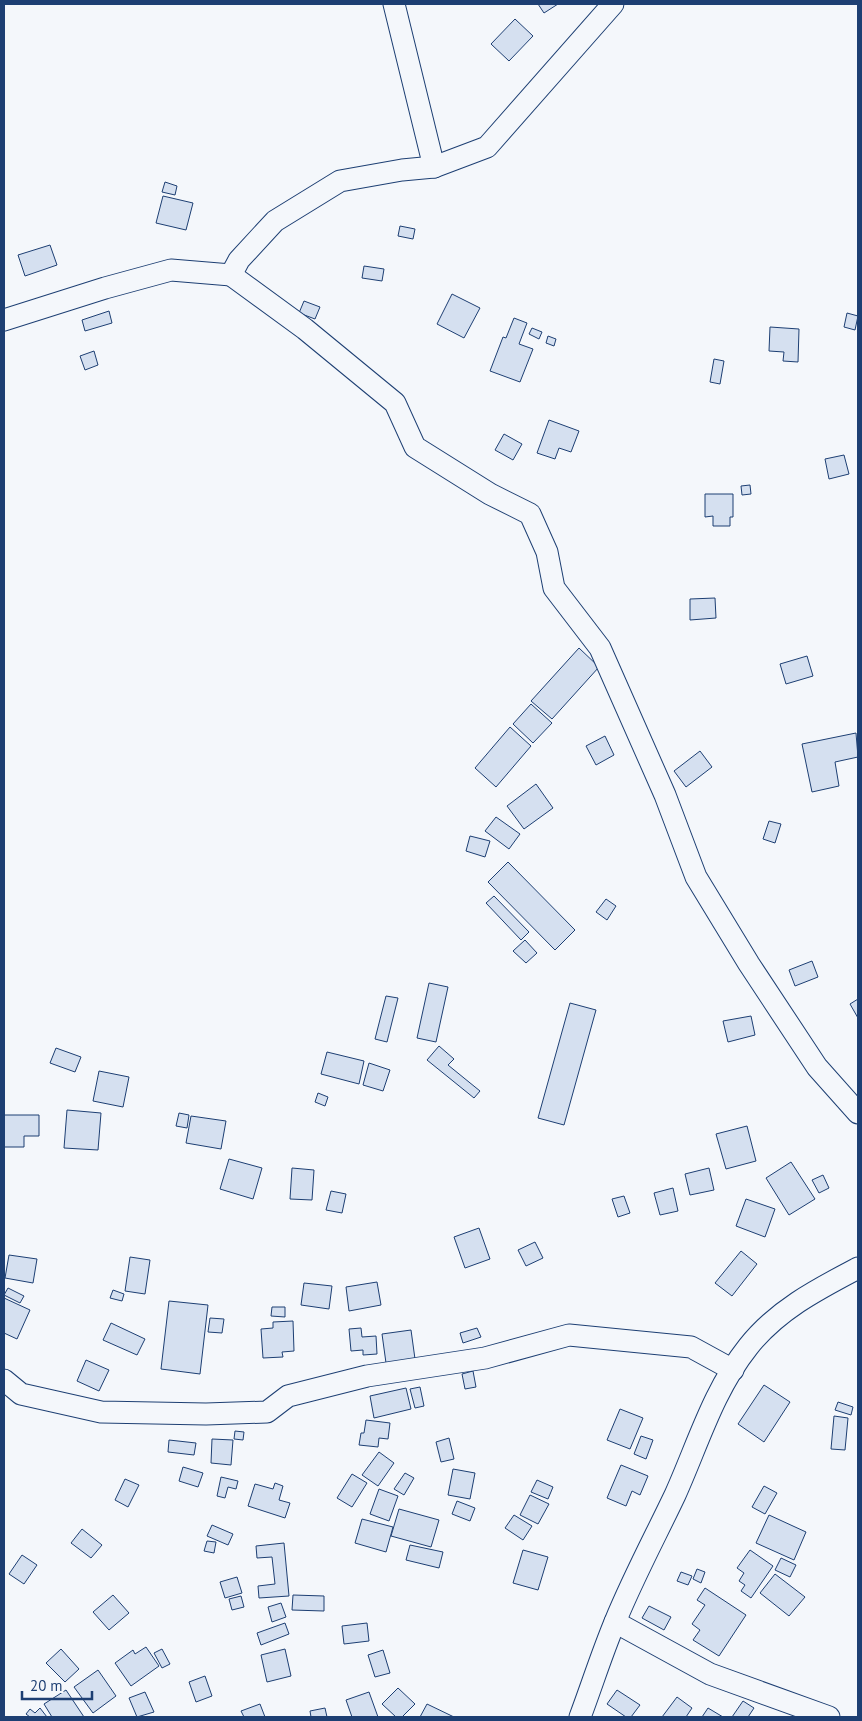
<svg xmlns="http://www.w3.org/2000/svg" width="862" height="1721" viewBox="0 0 862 1721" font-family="'PT Sans',sans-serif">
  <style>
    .building { fill: #d5e0f0; stroke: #1d3f73 }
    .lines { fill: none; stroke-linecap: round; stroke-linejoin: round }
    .minor-casing { stroke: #1d3f73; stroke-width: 23 }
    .minor { stroke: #f4f7fb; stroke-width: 21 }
  </style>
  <rect width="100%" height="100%" fill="#f4f7fb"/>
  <g class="building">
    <path d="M538 4H558L544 13Z"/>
    <path d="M515 19 533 36 509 61 491 44Z"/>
    <path d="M165 182 177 186 175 195 162 192Z"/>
    <path d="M163 196 193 203 186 230 156 223Z"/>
    <path d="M400 226 415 229 413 239 398 236Z"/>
    <path d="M50 245 57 265 25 276 18 255Z"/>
    <path d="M364 266 384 269 382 281 362 278Z"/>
    <path d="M452 294 480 308 464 338 437 324Z"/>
    <path d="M304 301 320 307 315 319 299 313Z"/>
    <path d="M109 311 112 323 85 331 82 320Z"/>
    <path d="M847 313 858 316 855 330 844 327Z"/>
    <path d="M514 318 527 323 519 344 533 349 520 382 490 371 503 337 506 338Z"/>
    <path d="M770 327 799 329 798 362 783 361 784 352 769 351Z"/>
    <path d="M532 328 542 332 539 339 529 334Z"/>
    <path d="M548 336 556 339 554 346 546 343Z"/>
    <path d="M94 351 98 365 85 370 80 356Z"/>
    <path d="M714 359 724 361 720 384 710 382Z"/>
    <path d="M549 420 579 431 571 452 559 448 555 459 537 453Z"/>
    <path d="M504 434 522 444 513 460 495 450Z"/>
    <path d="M844 455 849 474 829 479 825 459Z"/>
    <path d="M750 485 751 494 742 495 741 486Z"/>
    <path d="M705 494H733V517H730V526H713V516L705 517Z"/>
    <path d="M715 598 716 618 690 620V599Z"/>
    <path d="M579 648 599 667 552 719 531 701Z"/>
    <path d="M807 656 813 676 786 684 780 664Z"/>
    <path d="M531 704 552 723 533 743 513 724Z"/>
    <path d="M510 727 531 746 496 787 475 768Z"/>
    <path d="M856 733 858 757 835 762 839 786 812 792 802 744Z"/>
    <path d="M605 736 614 755 596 765 586 746Z"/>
    <path d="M700 751 712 767 686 787 674 771Z"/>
    <path d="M536 784 553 808 524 829 507 806Z"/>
    <path d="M496 817 520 834 509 849 485 831Z"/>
    <path d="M769 821 781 824 775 843 763 839Z"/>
    <path d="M470 836 490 841 485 857 466 851Z"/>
    <path d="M508 862 575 930 555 950 488 882Z"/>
    <path d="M494 896 529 932 521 940 486 903Z"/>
    <path d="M606 899 616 906 607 920 596 912Z"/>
    <path d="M525 940 537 953 526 963 513 951Z"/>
    <path d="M812 961 818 977 795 986 789 970Z"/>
    <path d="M429 983 448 987 436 1042 417 1038Z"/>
    <path d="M386 996 398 998 387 1042 375 1039Z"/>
    <path d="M858 999V1018L850 1004Z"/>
    <path d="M570 1003 596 1010 564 1125 538 1118Z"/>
    <path d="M751 1016 755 1035 728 1042 723 1021Z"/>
    <path d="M439 1046 454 1059 448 1065 480 1091 474 1098 427 1060Z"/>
    <path d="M56 1048 81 1057 75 1072 50 1063Z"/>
    <path d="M327 1052 364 1061 359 1084 321 1074Z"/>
    <path d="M369 1063 390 1070 383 1091 363 1085Z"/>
    <path d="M99 1071 129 1077 123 1107 93 1101Z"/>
    <path d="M318 1093 328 1097 325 1106 315 1102Z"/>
    <path d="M67 1110 101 1113 98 1150 64 1148Z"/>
    <path d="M179 1113 189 1115 187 1128 176 1126Z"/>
    <path d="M4 1115H39V1136H24V1147H4Z"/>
    <path d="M191 1116 226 1121 221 1149 186 1143Z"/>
    <path d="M747 1126 756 1161 726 1169 716 1134Z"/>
    <path d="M229 1159 262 1168 253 1199 220 1189Z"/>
    <path d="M791 1162 815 1199 789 1215 766 1178Z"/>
    <path d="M292 1168 314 1170 312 1200 290 1199Z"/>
    <path d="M709 1168 714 1190 690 1195 685 1174Z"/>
    <path d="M823 1175 829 1188 819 1193 812 1180Z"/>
    <path d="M673 1188 678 1211 660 1215 654 1193Z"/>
    <path d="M331 1191 346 1194 342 1213 326 1210Z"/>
    <path d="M624 1196 630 1213 618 1217 612 1199Z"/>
    <path d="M746 1199 775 1209 765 1237 736 1226Z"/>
    <path d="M479 1228 490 1259 465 1268 454 1237Z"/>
    <path d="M535 1242 543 1258 526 1266 518 1250Z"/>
    <path d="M741 1251 757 1264 732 1296 715 1283Z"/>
    <path d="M9 1255 37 1259 33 1283 5 1278Z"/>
    <path d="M130 1257 150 1260 145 1294 125 1291Z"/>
    <path d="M377 1282 381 1305 349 1311 346 1287Z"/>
    <path d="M304 1283 332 1286 329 1309 301 1305Z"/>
    <path d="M8 1288 24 1296 20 1303 4 1295Z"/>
    <path d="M113 1290 124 1294 122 1301 110 1298Z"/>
    <path d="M4 1298 30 1310 17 1339 4 1333Z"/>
    <path d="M169 1301 208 1305 200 1374 161 1369Z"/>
    <path d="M272 1307H285V1317L271 1316Z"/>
    <path d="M210 1318 224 1319 222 1333 208 1332Z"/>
    <path d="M293 1321 294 1351 282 1352 283 1357 263 1358 261 1329 273 1328V1322Z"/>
    <path d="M111 1323 145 1339 137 1355 103 1340Z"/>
    <path d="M361 1328 362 1337 376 1336 377 1354 363 1355V1350L351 1351 349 1329Z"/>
    <path d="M477 1328 481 1337 463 1343 460 1333Z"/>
    <path d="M411 1330 415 1359 386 1363 382 1334Z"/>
    <path d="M86 1360 109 1370 99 1391 77 1381Z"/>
    <path d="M473 1371 476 1387 465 1389 462 1374Z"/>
    <path d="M764 1385 790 1402 764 1442 738 1424Z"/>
    <path d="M420 1387 424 1406 415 1408 410 1389Z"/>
    <path d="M406 1388 411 1409 374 1418 370 1396Z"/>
    <path d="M838 1402 853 1407 851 1415 835 1410Z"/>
    <path d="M620 1409 643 1418 630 1449 607 1440Z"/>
    <path d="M834 1416 848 1418 845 1450 831 1449Z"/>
    <path d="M366 1420 390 1423 388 1439 379 1438 378 1447 359 1445 361 1433H364Z"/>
    <path d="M235 1431 244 1432 243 1440 234 1439Z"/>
    <path d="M641 1436 653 1440 646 1459 634 1454Z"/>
    <path d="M449 1438 454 1459 441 1462 436 1442Z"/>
    <path d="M212 1439 233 1440 231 1465 211 1463Z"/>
    <path d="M169 1440 196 1443 194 1455 168 1452Z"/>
    <path d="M379 1452 394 1463 378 1486 362 1475Z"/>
    <path d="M621 1465 648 1476 640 1495 632 1491 626 1506 607 1498Z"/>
    <path d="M183 1467 203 1473 198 1487 179 1481Z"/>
    <path d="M453 1469 475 1473 470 1499 448 1495Z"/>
    <path d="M405 1473 414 1478 404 1495 394 1489Z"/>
    <path d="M352 1474 367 1483 352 1507 337 1498Z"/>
    <path d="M221 1477 238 1481 236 1489 228 1487 225 1498 217 1496Z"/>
    <path d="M125 1479 139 1485 128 1507 115 1500Z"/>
    <path d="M537 1480 553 1487 548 1499 531 1492Z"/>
    <path d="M275 1483 283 1486 279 1500 290 1503 285 1518 248 1506 255 1484 273 1489Z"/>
    <path d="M764 1486 777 1493 765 1514 752 1507Z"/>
    <path d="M379 1489 398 1496 389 1521 370 1514Z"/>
    <path d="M530 1495 549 1504 538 1524 520 1515Z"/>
    <path d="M457 1501 475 1508 470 1521 452 1514Z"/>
    <path d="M399 1509 439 1520 431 1547 391 1536Z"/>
    <path d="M514 1515 532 1526 523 1540 505 1528Z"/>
    <path d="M769 1515 806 1532 794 1560 756 1543Z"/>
    <path d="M362 1519 393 1527 386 1552 355 1543Z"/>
    <path d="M212 1525 233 1534 228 1545 207 1536Z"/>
    <path d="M82 1529 102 1545 91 1558 71 1543Z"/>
    <path d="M207 1541 216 1542 214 1553 204 1551Z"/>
    <path d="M284 1543 289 1596 259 1598 258 1586 275 1584 272 1557 257 1558 256 1546Z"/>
    <path d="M410 1545 443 1552 439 1568 406 1560Z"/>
    <path d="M523 1550 548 1557 538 1590 513 1583Z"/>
    <path d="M750 1550 773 1566 751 1598 741 1591 745 1585 739 1581 744 1573 737 1568Z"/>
    <path d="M22 1555 37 1565 24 1584 9 1574Z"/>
    <path d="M781 1558 796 1565 790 1577 775 1570Z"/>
    <path d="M697 1569 705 1572 701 1583 693 1579Z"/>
    <path d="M681 1572 692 1576 688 1585 677 1581Z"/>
    <path d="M775 1574 805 1597 789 1616 760 1593Z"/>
    <path d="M237 1577 242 1593 225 1598 220 1582Z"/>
    <path d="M705 1588 746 1615 719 1656 693 1640 700 1630 692 1624 705 1605 697 1600Z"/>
    <path d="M113 1595 129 1613 109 1630 93 1612Z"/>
    <path d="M293 1595 324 1596V1611L292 1610Z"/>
    <path d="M241 1596 244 1607 232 1610 229 1599Z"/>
    <path d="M281 1603 286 1617 272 1622 268 1607Z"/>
    <path d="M649 1606 671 1617 664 1630 642 1618Z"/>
    <path d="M285 1623 289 1634 261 1645 257 1633Z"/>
    <path d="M367 1623 369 1641 344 1644 342 1626Z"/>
    <path d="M146 1647 159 1666 131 1686 115 1663 133 1650 135 1654Z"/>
    <path d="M61 1649 79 1669 65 1682 46 1663Z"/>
    <path d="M162 1649 170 1664 162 1668 154 1653Z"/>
    <path d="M285 1649 291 1676 267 1682 261 1655Z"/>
    <path d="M383 1650 390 1673 375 1677 368 1655Z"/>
    <path d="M98 1670 116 1696 93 1713 74 1687Z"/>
    <path d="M205 1676 212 1696 196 1702 189 1682Z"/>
    <path d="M398 1688 415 1704 402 1717H396L382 1704Z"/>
    <path d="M66 1690 84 1717H52L44 1704Z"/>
    <path d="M617 1690 640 1705 631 1717H626L607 1704Z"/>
    <path d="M145 1692 154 1712 137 1717 129 1698Z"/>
    <path d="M369 1692 378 1717H352L346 1700Z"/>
    <path d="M677 1697 692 1708 686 1717H662Z"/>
    <path d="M743 1701 754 1708 748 1717H732Z"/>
    <path d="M260 1704 265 1717H244L241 1711Z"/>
    <path d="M427 1704 454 1717H420Z"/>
    <path d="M40 1708 47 1717H30L26 1714 30 1709 35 1713Z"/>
    <path d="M325 1708 327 1717H311L310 1711Z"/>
    <path d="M708 1708 723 1717H702Z"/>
  </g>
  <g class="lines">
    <g class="minor-casing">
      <g id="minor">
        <path d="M394 4 434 167"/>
        <path d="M231 275 305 329 395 403 415 447 490 494 530 514 547 552 554 588 600 648 665 795 696 877 749 964 817 1067 858 1113"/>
        <path d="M4 320 105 288 171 270 231 275 239 260 275 221 340 181 402 170 434 167 487 147 613 4"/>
        <path d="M4 1380 21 1394 101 1412 206 1414 267 1412 288 1396 367 1376 485 1358 569 1335 691 1347 733 1370"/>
        <path d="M615 1622 710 1674 829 1717"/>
        <path d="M580 1717C592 1685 602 1653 615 1622 633 1578 655 1537 675 1495 698 1444 713 1391 748 1347 777 1310 818 1289 858 1268"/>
      </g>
    </g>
    <use href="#minor" class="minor"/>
  </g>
  <rect width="862" height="1721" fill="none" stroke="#1d3f73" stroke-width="10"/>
  <path d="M22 1691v8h70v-8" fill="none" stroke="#1d3f73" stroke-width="2.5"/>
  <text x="30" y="1691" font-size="15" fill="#1d3f73" stroke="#f4f7fb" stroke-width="4" paint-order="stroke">20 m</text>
</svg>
